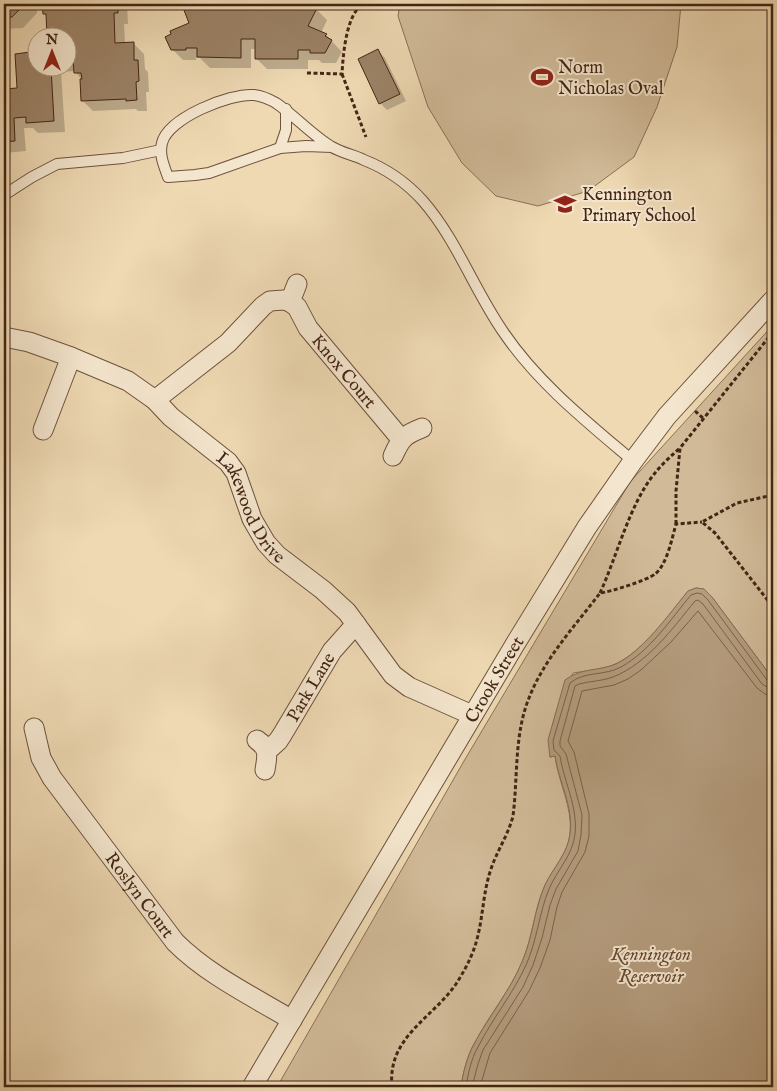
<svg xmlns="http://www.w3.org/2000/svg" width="777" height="1091" viewBox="0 0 777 1091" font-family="'IM FELL English',serif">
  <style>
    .green { fill: #d1ba98; stroke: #8a7056 }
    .water { fill: #b49c7d; stroke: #876c53 }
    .shadow { fill: #0003 }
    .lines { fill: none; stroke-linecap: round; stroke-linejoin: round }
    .shore { stroke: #7c6048; stroke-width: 1 }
    .building { fill: #9c8367; stroke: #432514 }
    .lane-casing { stroke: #6e523c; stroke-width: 12 }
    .street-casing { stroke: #6e523c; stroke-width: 21 }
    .path { stroke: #432514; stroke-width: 3; stroke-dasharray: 4 2.5; stroke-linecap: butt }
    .lane { stroke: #f4e6ce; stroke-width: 10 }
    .street { stroke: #f4e6ce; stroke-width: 19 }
    .labels { text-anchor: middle; stroke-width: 4; stroke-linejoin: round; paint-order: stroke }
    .poi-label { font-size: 18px; fill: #432514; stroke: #f4e6ce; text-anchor: start }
    .street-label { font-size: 18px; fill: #432514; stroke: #f4e6ce }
    .water-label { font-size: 19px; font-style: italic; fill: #654934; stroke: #f4e6ce }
  </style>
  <rect width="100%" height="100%" fill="#eed9b3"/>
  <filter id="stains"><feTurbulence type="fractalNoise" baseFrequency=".004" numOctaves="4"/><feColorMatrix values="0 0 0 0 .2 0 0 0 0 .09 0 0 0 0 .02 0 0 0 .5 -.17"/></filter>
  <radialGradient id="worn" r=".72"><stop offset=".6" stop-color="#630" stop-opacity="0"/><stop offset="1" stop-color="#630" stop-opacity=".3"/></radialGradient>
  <g class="green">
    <path d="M400 4H681L677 47 657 107 634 157 588 191 538 206 496 196 462 163 428 107 398 16Z"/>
    <path d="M773 325V679L712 597 704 589 696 588 688 591C669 615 638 659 607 667 597 670 584 671 573 673L559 704 553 723 550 757 555 756C558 782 573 807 570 834 568 853 553 868 545 885 534 909 533 937 522 962 510 991 489 1015 474 1044 467 1056 463 1073 461 1087H277L464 761 630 482Z"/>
  </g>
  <path class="water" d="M696 588 704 589 712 597 773 679V1087H461C463 1073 467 1057 474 1044 489 1016 510 991 522 962 533 937 534 910 545 885 553 868 568 853 570 834 574 808 559 782 555 756L550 757 548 740 565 680C580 668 599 671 616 664 643 651 669 614 688 591Z"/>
  <g class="shadow">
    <path d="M4 4H37V13L23 28 4 29Z"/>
    <path d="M43 4H126L127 5 128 24H124L125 44 133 43 144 54 145 69 148 72 149 92H146L147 111H138L136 109 93 111 82 100 81 79 75 71 61 72 65 132 38 133 33 128H24L26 151 4 153V90L19 89 38 68H68V38L44 13Z"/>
    <path d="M188 4H261L267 7 269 4H305L316 9 327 20 321 33 326 35 342 52 336 63H322L319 60H308V69H267L256 58V49H251V68H210L200 58H196V60H183L172 49 191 23 183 6Z"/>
    <path d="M378 51 385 58 406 101 387 110 380 103Z"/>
  </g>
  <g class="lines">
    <g class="shore">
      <path d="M466 1087C468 1074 471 1059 478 1047 492 1019 513 994 526 965 537 941 539 913 549 889 557 870 573 855 575 834 578 807 564 782 560 756L554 750 553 741 570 683C584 671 605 676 621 667 650 651 670 620 691 595L697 593 702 594 708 600 767 680 773 682"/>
      <path d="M472 1087 478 1064 483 1050 523 987 533 965 542 938 550 905 556 889 578 851 581 835 582 815 566 754 560 746V741L575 686 579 684C590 681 603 681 613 677 648 663 672 629 695 601L698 600 703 604 762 684 767 687 773 688"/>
      <path d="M480 1087 490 1053 529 991 540 968 550 940 557 907 562 892 585 852 589 836V814L574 752 568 741 582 691 614 685 628 679 641 670 671 642 698 611 757 688 765 694 773 696"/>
    </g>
  </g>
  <g class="building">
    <path d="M4 4H25L12 17 4 18Z"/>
    <path d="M42 4H118V13H114L115 43 134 42V60H138L139 81 136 82 137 100 126 101V99L81 101 80 79H82L81 73H74L73 60H68V38H47L46 14H43Z"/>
    <path d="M185 4H264L267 5V4H308L317 8 308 26 327 34 325 36 332 40 325 53H310V50H298V59H255V39H241V58L197 57V48H186V50H171L165 37 171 34 170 31 189 23 182 5Z"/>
    <path d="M378 49 400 94 379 104 358 59Z"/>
    <path d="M38 51V68H51L54 121 26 123V117L14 118 15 141 4 142V89L17 88 15 54Z"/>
  </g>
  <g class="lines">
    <g class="lane-casing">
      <g id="lane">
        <path d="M332 147 306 146 280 148 209 173 195 175 168 177C164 166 159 155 162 143 168 118 230 93 254 95 262 96 269 99 276 103 294 115 314 137 332 147 342 153 354 155 364 160 387 169 406 182 423 201 457 240 474 290 504 333 538 383 587 422 633 461"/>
        <path d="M280 148 286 130V109"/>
        <path d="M4 195 32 177 57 164 123 158 161 150"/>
      </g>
    </g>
    <g class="street-casing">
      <g id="street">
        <path d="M290 302 297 284"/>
        <path id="s1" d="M4 337 29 342 71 357 128 381 155 400 171 417 228 462 236 473 252 519 266 543 277 555 323 590 347 612 393 675 409 687 472 715"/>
        <path id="s2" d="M155 400 228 343 263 306 270 301 284 300 290 302 297 307 308 328 401 439"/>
        <path d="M43 430 71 357"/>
        <path d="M393 456C401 438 404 435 422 428"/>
        <path id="s3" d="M34 728 41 758 52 778 175 942C208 975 252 996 292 1020"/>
        <path d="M257 740C270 749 267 756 265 770"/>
        <path id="s4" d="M267 751 278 741 282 735 332 651 356 624"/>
        <path id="s5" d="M252 1087 514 646 587 527 633 461 667 416 773 300"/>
      </g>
    </g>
    <g class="path">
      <path d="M307 73 342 74C343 56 346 14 363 4"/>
      <path d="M342 74 366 137"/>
      <path d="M695 411 704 419"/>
      <path d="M773 495 737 503 702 522 715 533 773 607"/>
      <path d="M676 524V491L680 448 773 332"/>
      <path d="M600 593C617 556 630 503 655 473 662 464 671 456 680 448"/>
      <path d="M392 1087C387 1037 432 1019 456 984 465 970 473 955 477 939 483 917 483 894 490 872 496 852 508 836 513 816 518 777 514 735 529 698 544 659 575 626 600 593 610 592 648 580 655 574 667 565 672 538 676 524L702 522"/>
    </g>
    <use href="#lane" class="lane"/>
    <use href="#street" class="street"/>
  </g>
  <defs>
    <g id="stadium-bare" transform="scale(1.725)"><path d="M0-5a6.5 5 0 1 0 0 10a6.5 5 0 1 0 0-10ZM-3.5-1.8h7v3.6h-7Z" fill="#8f2418" stroke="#f4e6ce" stroke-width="2.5" paint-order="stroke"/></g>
    <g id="school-bare" transform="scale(1.725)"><path d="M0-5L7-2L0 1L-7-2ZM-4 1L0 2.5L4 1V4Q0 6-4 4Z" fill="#8f2418" stroke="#f4e6ce" stroke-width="2.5" paint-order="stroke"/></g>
  </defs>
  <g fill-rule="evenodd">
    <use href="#stadium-bare" x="542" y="77"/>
    <use href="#school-bare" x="565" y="204"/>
  </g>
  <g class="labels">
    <g class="poi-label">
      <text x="558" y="73">Norm<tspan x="558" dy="21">Nicholas Oval</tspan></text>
      <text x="582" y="200">Kennington<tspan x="582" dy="21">Primary School</tspan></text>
    </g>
    <g class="street-label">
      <text dy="6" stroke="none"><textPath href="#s2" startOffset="261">Knox Court</textPath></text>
      <text dy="6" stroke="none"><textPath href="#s1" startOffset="312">Lakewood Drive</textPath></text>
      <text dy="6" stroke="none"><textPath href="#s5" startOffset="474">Crook Street</textPath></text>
      <text dy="6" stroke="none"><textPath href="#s4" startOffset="78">Park Lane</textPath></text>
      <text dy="6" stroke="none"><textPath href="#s3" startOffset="200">Roslyn Court</textPath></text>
    </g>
    <g class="water-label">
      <text x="651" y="960">Kennington<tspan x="651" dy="22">Reservoir</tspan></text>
    </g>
  </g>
  <rect width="777" height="1091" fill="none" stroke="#eed9b3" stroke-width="20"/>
  <rect x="5" y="5" width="767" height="1081" fill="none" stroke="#432514" stroke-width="2.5"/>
  <rect x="10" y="10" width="757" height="1071" fill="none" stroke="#432514"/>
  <g transform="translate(52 52)"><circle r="24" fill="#f4e6ce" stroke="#ad9984"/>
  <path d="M0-4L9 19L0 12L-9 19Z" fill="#8f2418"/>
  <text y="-8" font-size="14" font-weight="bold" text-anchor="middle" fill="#432514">N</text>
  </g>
  <rect width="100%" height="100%" filter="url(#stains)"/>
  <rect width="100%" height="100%" fill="url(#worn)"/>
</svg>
